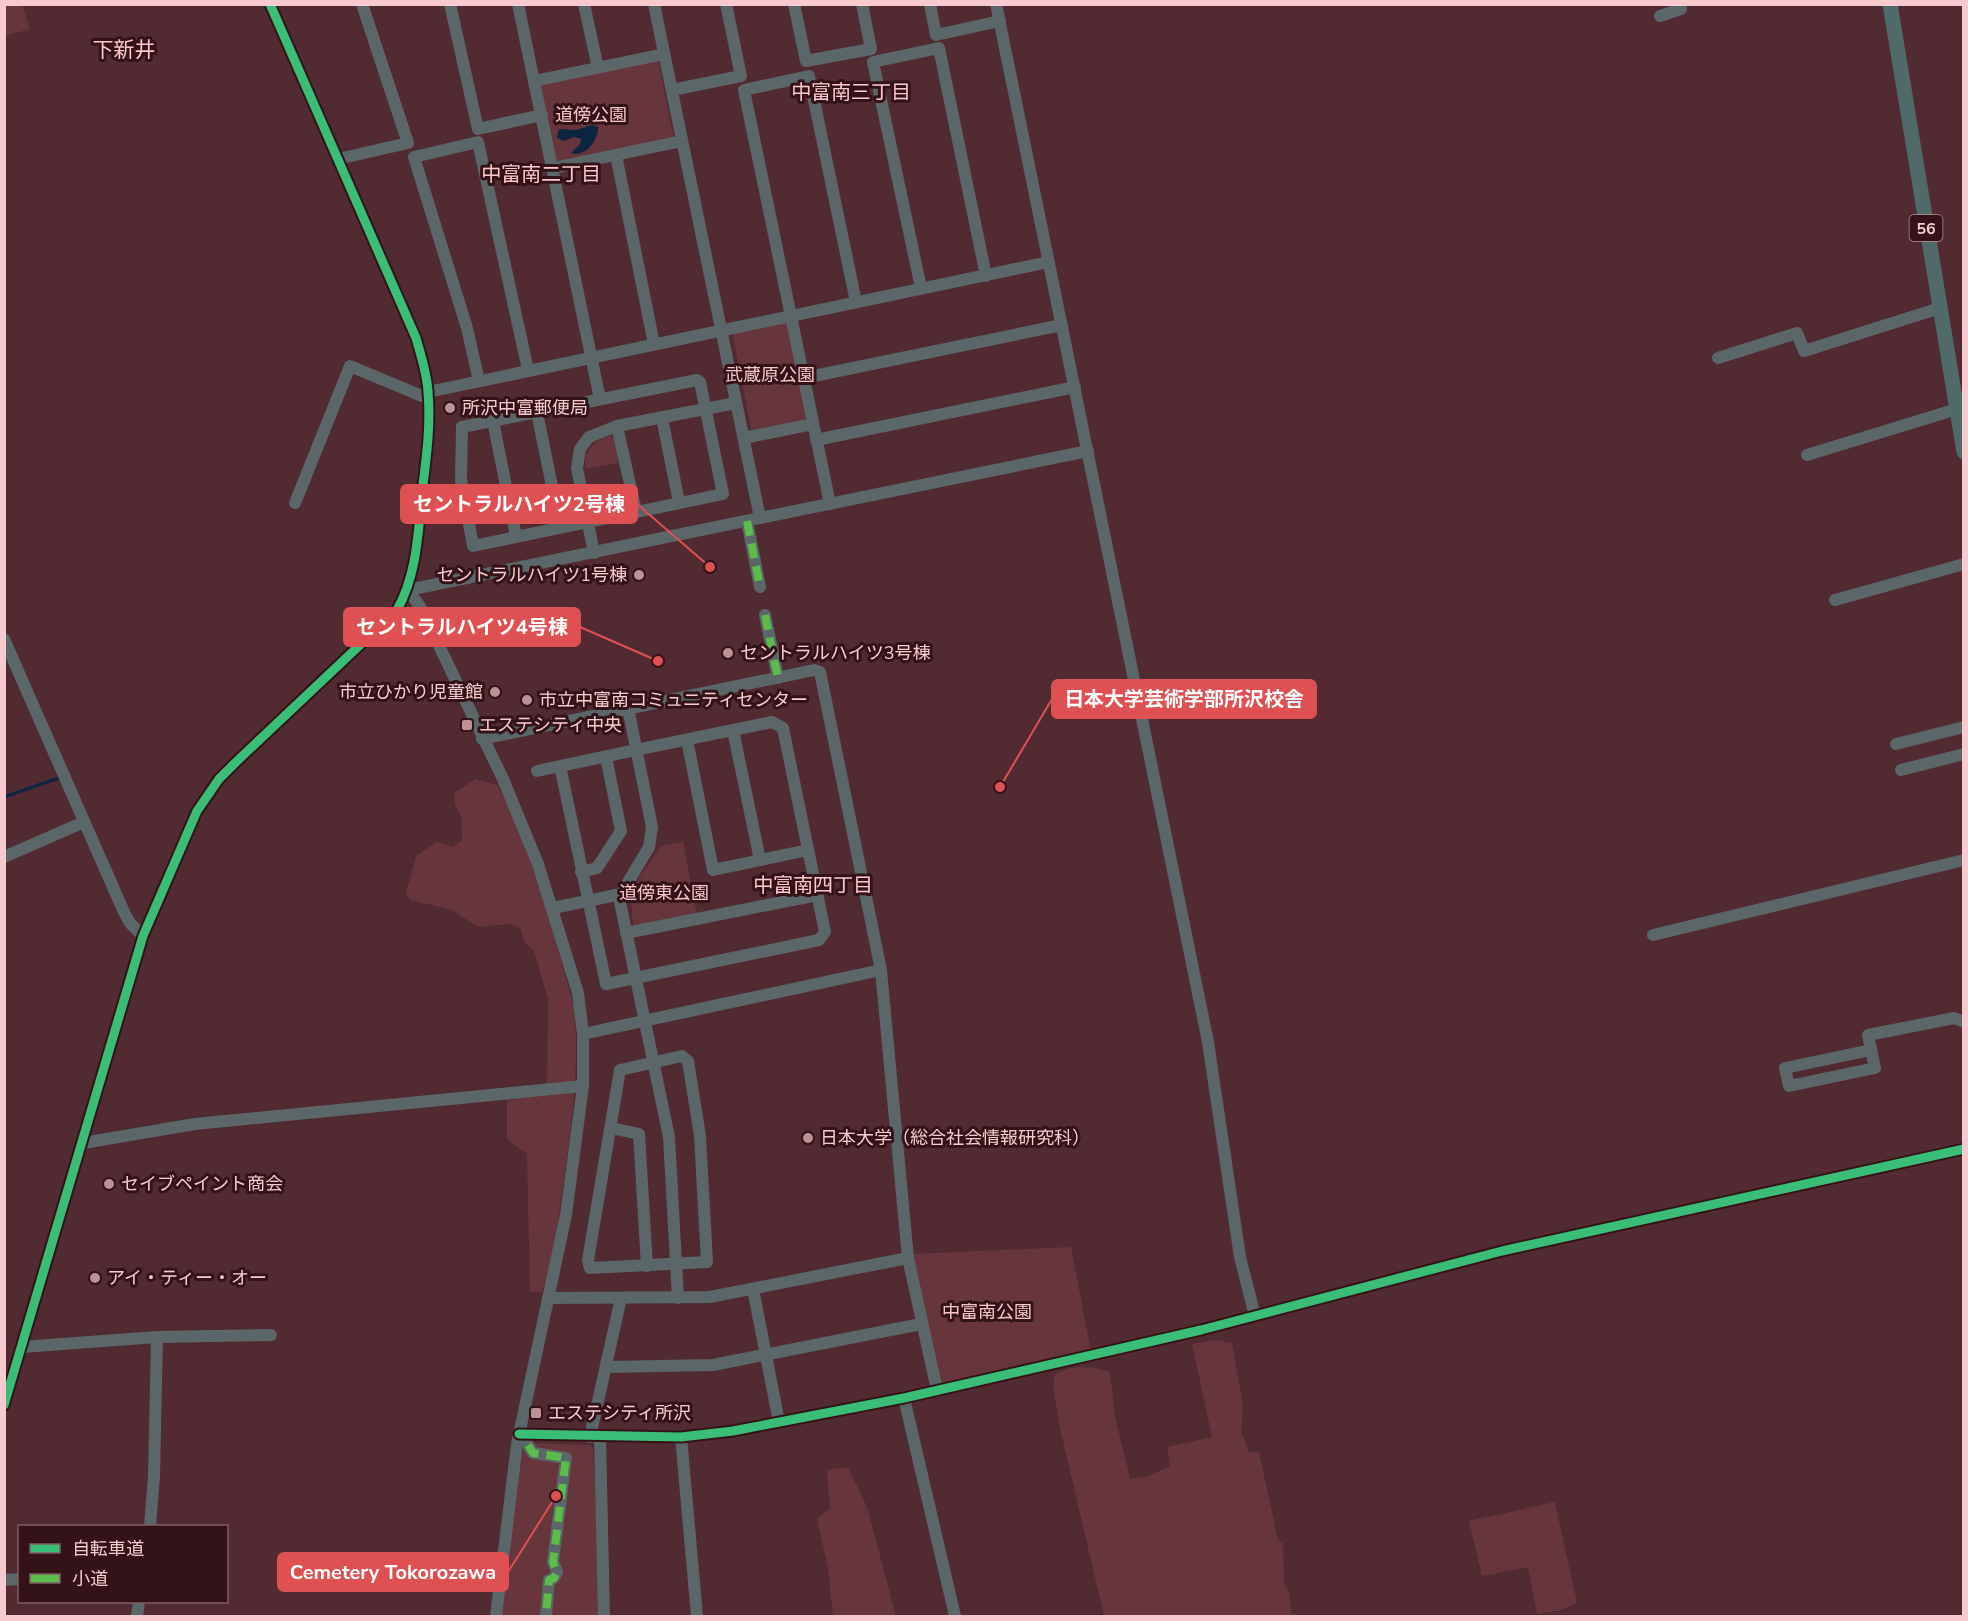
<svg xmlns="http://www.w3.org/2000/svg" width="1968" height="1621" viewBox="0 0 1968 1621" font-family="'Nunito Sans','Noto Sans JP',sans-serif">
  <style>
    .green { fill: #67363d }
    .water { fill: #0e2541 }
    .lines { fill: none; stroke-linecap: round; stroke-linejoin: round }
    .stream { stroke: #0e2541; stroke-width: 3 }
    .minor { stroke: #5a6667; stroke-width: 12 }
    .major { stroke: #506a6a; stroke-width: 15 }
    .quiet { stroke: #5cbc4b; stroke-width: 8; stroke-dasharray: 15 8; stroke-linecap: butt }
    .cycleway-casing { stroke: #331318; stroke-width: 13 }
    .cycleway { stroke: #3abd76; stroke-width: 9 }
    .poi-dot { fill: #bc9297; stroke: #331318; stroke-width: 2 }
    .labels { text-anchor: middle; stroke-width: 6; stroke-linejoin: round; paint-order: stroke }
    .shield { fill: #331318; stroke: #bc9397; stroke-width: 1.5 }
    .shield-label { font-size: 16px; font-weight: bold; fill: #f6cace }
    .park-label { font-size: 18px; fill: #f6c5ca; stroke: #331318 }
    .poi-label { font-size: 18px; fill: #f6cace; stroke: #331318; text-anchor: start }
    .neighbourhood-label { font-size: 20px; fill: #fcc7cc; stroke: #331318 }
    .quarter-label { font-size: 21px; fill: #fcc7cc; stroke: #331318 }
    .leader { fill: none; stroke: #de5052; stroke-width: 2 }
    .callout-dot { fill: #de5052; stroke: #331318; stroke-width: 2 }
    .callout { fill: #de5052; stroke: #de5052; stroke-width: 2 }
    .callout-label { font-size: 20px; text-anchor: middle; font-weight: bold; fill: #fff }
  </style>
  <rect width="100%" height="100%" fill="#512a32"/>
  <g class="green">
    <path d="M4 5H22L30 29 5 36Z"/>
    <path d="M658 60 674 139 559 163 555 161 540 87 542 83Z"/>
    <path d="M786 320 808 419 752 433 732 332Z"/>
    <path d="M610 436 614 439 619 463 586 469C582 452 594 441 610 436Z"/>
    <path d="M476 779 497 785C529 841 547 906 563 968 567 984 574 1001 575 1017 579 1073 571 1130 563 1185 558 1221 555 1258 542 1292H530L527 1154 507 1139V1098L537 1095 547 1081 548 999 534 951 524 942 521 929 511 924 478 927 452 910 411 900 406 894 416 856 437 842 452 847 462 841 461 816 455 805 454 793Z"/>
    <path d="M683 842 697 915 634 927C626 886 640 878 661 846Z"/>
    <path d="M1071 1247 1091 1351 943 1385 939 1383 913 1254Z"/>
    <path d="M1216 1340 1232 1343 1243 1406 1241 1431 1249 1452H1259L1278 1540 1283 1544 1284 1583 1289 1593 1292 1616H1104L1060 1428 1053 1385 1055 1375C1071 1364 1092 1366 1110 1372L1115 1416 1130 1478 1146 1477 1170 1466 1167 1447 1212 1437 1192 1344Z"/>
    <path d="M531 1443 589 1445 593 1448 601 1616H500L523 1449Z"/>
    <path d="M848 1467 867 1507 896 1616H833L828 1569 817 1519 830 1509 827 1470Z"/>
    <path d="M1555 1502 1577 1603 1562 1610 1537 1614 1528 1567 1482 1576 1469 1521Z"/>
  </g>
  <path class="water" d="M592 125 598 127C599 140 585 158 571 153L580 144 581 139 574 137 564 141 557 138 559 129 576 130Z"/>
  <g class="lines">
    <path class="stream" d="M4 797 59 778"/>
    <g class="minor">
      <path d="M450 4 478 129 542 115"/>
      <path d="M518 4 600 399"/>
      <path d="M584 4 598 68"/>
      <path d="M654 4 760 518"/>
      <path d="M794 4 806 61 871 49 862 4"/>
      <path d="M930 4 936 35 1000 21"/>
      <path d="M996 4 1208 1042 1240 1257 1255 1316"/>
      <path d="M1660 16 1681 9 1679 4"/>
      <path d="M534 81 664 54"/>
      <path d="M672 90 741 76 726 4"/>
      <path d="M616 155 654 344"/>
      <path d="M338 159 408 143 362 4"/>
      <path d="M553 168 682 141"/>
      <path d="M921 288 873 62 939 48 986 276"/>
      <path d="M1718 358 1797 333 1804 351 1940 308"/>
      <path d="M804 378 1062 325"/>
      <path d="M697 380 700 382 723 494 473 546 461 480 462 427Z"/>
      <path d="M479 381 467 328 414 157 478 142 528 370"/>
      <path d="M428 392 1049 262"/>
      <path d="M537 412 560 526"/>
      <path d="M662 418 679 502"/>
      <path d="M493 421 516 536"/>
      <path d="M617 426 636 511"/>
      <path d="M744 438 813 424"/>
      <path d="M816 440 1075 387"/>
      <path d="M1807 455 1957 409"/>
      <path d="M295 503 350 366 429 399"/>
      <path d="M830 504 744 90 809 76 856 302"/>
      <path d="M747 521 760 587"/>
      <path d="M594 553 577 468 580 449 589 437 617 426 736 403"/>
      <path d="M408 590 421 608 503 779 538 864 578 993 583 1034V1086L566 1215 517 1444 496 1616"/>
      <path d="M408 590 1088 451"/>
      <path d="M1835 600 1964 564"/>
      <path d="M765 615 778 678"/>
      <path d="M4 639 124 912 130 923 143 936"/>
      <path d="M733 730 760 860"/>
      <path d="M482 739 814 670 820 672 881 970 908 1258 937 1390"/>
      <path d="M687 740 713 870 808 850"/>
      <path d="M1896 744 1964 727"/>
      <path d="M1901 770 1964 754"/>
      <path d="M537 771C615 754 694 738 772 722L783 728 825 932 819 940 606 984 560 766"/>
      <path d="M4 857 84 822"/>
      <path d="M581 872 597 868 621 831 606 757"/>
      <path d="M621 894 620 902 669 1137 678 1298"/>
      <path d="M553 908 621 894 649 847 652 827 628 708"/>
      <path d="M626 933 818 895"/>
      <path d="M1653 935 1964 860"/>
      <path d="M583 1034 881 970"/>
      <path d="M1871 1050 1785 1068 1789 1086 1875 1068 1868 1035 1954 1018 1964 1022"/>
      <path d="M682 1056 688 1061 700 1136 707 1262 590 1268 588 1260 620 1070Z"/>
      <path d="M611 1128 639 1134 647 1266"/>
      <path d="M83 1143 195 1124 583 1086"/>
      <path d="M753 1289 779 1422"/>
      <path d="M548 1298 710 1297 908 1258"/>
      <path d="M22 1347 157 1337 271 1335"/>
      <path d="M606 1367 713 1365 921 1324"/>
      <path d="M904 1398 955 1616"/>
      <path d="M4 1405 143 936 197 811 219 779 235 763 397 610C417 574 418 534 422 493 426 460 431 426 428 392 427 373 421 356 416 338L270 4"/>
      <path d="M519 1434 681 1437 733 1431 904 1398 1201 1330 1502 1251 1964 1149"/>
      <path d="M590 1437 621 1298"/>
      <path d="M600 1437 604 1616"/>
      <path d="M681 1437 697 1616"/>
      <path d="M528 1445 533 1453 566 1458 553 1562 557 1572 554 1578 549 1580 546 1616"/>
      <path d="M150 1526 154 1476 157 1337"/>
      <path d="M4 1580 20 1579"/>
      <path d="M137 1616 139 1602"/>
    </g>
    <path class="major" d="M1890 4 1964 452"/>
    <g class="quiet">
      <path d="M747 521 760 587"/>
      <path d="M765 615 778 678"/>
      <path d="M528 1445 533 1453 566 1458 553 1562 557 1572 554 1578 549 1580 546 1616"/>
    </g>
    <g class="cycleway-casing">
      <g id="cycleway">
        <path d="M4 1405 143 936 197 811 219 779 235 763 397 610C417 574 418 534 422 493 426 460 431 426 428 392 427 373 421 356 416 338L270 4"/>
        <path d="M519 1434 681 1437 733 1431 904 1398 1201 1330 1502 1251 1964 1149"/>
      </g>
    </g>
    <use href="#cycleway" class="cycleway"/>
  </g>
  <g class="poi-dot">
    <circle cx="450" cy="408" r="6"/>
    <circle cx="639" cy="575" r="6"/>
    <circle cx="728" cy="653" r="6"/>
    <circle cx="495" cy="692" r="6"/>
    <circle cx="527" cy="700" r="6"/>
    <rect x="461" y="719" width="12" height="12" rx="3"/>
    <circle cx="808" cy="1138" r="6"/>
    <circle cx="109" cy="1184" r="6"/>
    <circle cx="95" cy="1278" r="6"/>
    <rect x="530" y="1407" width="12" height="12" rx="3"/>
  </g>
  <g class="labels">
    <rect class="shield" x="1909.5" y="215" width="33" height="26" rx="4.5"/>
    <g class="shield-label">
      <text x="1926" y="234">56</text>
    </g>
    <g class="park-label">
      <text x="591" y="121">道傍公園</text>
      <text x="770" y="381">武蔵原公園</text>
      <text x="664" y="899">道傍東公園</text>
      <text x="987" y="1318">中富南公園</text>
    </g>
    <g class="poi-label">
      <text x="462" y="414">所沢中富郵便局</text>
      <text x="627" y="581" text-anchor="end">セントラルハイツ1号棟</text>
      <text x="740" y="659">セントラルハイツ3号棟</text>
      <text x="483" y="698" text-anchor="end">市立ひかり児童館</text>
      <text x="539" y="706">市立中富南コミュニティセンター</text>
      <text x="479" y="731">エステシティ中央</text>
      <text x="820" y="1144">日本大学（総合社会情報研究科）</text>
      <text x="121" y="1190">セイブペイント商会</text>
      <text x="107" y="1284">アイ・ティー・オー</text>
      <text x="548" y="1419">エステシティ所沢</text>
    </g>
    <g class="neighbourhood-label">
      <text x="851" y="99">中富南三丁目</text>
      <text x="541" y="181">中富南二丁目</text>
      <text x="813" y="892">中富南四丁目</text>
    </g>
    <g class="quarter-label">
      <text x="124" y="57">下新井</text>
    </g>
  </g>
  <path class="leader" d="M710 567L637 504M658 661L580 627M1000 787L1052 699M556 1496L508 1572"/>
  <g class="callout-dot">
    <circle cx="710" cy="567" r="6"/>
    <circle cx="658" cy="661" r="6"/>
    <circle cx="1000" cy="787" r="6"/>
    <circle cx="556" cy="1496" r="6"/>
  </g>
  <g class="callout">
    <rect x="401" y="485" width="236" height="38" rx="6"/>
    <rect x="344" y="608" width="236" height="38" rx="6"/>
    <rect x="1052" y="680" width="264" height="38" rx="6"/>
    <rect x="278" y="1553" width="230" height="38" rx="6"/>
  </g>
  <g class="callout-label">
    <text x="519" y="511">セントラルハイツ2号棟</text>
    <text x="462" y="634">セントラルハイツ4号棟</text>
    <text x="1184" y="706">日本大学芸術学部所沢校舎</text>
    <text x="393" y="1579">Cemetery Tokorozawa</text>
  </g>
  <rect width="1968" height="1621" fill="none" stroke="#f6cace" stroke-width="12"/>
  <rect x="18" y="1525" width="210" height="78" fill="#331318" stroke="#815c61" stroke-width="1.5"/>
  <rect x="30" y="1544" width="30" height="9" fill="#3abd76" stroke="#815c61" stroke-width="1.5"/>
  <text x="72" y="1555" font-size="18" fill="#f6cace">自転車道</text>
  <rect x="30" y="1574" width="30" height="9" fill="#5cbc4b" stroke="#815c61" stroke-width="1.5"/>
  <text x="72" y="1585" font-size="18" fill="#f6cace">小道</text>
</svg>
